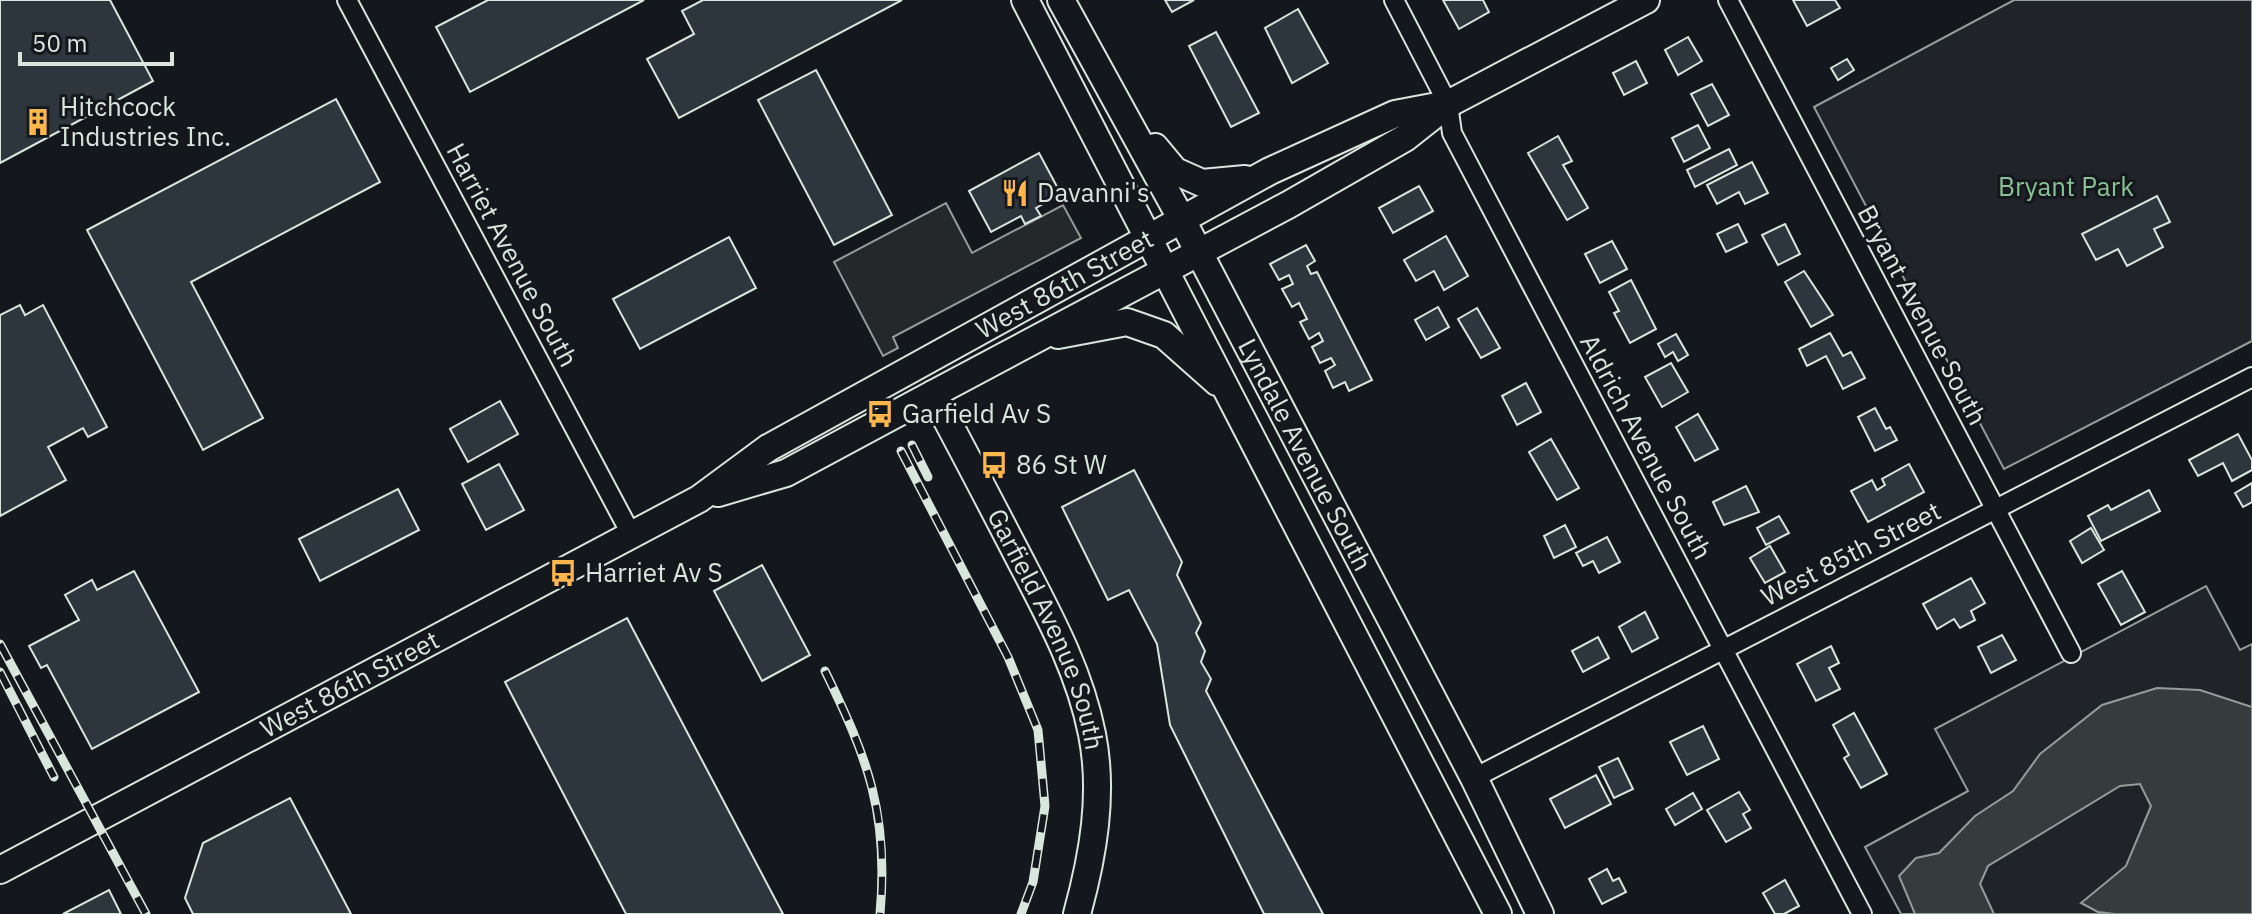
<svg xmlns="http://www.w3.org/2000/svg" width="2252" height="914" viewBox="0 0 2252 914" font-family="'IBM Plex Sans',sans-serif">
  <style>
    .green { fill: #202428; stroke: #939e99; stroke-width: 2 }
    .parking { fill: #24282b; stroke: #939e99; stroke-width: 2 }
    .water { fill: #363b3e; stroke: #939e99; stroke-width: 2 }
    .building { fill: #2c363c; stroke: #d8e6dc; stroke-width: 2 }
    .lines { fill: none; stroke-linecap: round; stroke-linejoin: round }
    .street-casing { stroke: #d8e6dc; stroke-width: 22 }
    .secondary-casing { stroke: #d8e6dc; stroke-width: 30 }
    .street { stroke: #14181c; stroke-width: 18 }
    .secondary { stroke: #14181c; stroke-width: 26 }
    .rail-casing { stroke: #d8e6dc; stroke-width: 9 }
    .rail { stroke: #14181c; stroke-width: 6; stroke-dasharray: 18; stroke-linecap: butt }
    .labels { text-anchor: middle; stroke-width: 6; stroke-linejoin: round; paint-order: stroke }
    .poi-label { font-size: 26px; fill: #d8e6dc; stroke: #14181c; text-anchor: start }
    .park-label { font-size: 26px; fill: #8ac095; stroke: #14181c }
    .street-label { font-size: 26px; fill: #d8e6dc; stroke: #14181c }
  </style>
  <rect width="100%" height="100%" fill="#14181c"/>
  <g class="green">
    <path d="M2014 0H2252V341L2004 469 1814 107Z"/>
    <path d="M2206 586 2240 650 2252 644V914H1901L1865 847 1968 791 1935 729Z"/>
  </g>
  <path class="parking" d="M946 203 972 253 1063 205 1081 238 893 337 898 348 883 356 834 262Z"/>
  <path class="water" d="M2157 688 2200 690 2252 707V914H2115L2098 912 2081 903 2126 866 2151 806 2140 784 2120 786 1988 866 1980 884 1994 914H1915L1899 876 1916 858 1939 853 1975 816 2013 791 2040 754 2102 705Z"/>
  <g class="building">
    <path d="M0 0H110L153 81 0 163Z"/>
    <path d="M488 0H644L470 92 436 27Z"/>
    <path d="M703 0H902L679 118 647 59 694 34 682 11Z"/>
    <path d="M1165 0H1194L1172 12Z"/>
    <path d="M1443 0H1483L1489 12 1459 29Z"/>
    <path d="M1793 0H1835L1840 8 1807 26Z"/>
    <path d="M1298 9 1328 63 1292 83 1265 28Z"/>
    <path d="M1216 32 1259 113 1231 127 1189 46Z"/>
    <path d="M1688 37 1702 61 1678 75 1665 50Z"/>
    <path d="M1847 59 1854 70 1838 80 1831 68Z"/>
    <path d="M1636 61 1647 83 1624 95 1613 73Z"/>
    <path d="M816 70 892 215 834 245 758 100Z"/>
    <path d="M1712 84 1729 115 1708 126 1691 94Z"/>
    <path d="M336 99 380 182 191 282 263 418 203 450 87 230Z"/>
    <path d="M1698 125 1710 148 1684 162 1672 138Z"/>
    <path d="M1558 136 1572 161 1563 165 1588 208 1567 220 1528 153Z"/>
    <path d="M1729 149 1737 165 1695 187 1687 170Z"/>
    <path d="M1039 153 1061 194 1036 208 1041 216 1025 224 1021 216 991 232 969 191Z"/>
    <path d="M1752 162 1768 193 1745 204 1739 192 1717 204 1707 185Z"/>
    <path d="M1419 186 1433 211 1393 233 1379 208Z"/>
    <path d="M2157 196 2170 222 2154 229 2163 247 2127 266 2118 249 2096 260 2082 234Z"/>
    <path d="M1738 224 1747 242 1726 252 1717 234Z"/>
    <path d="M1785 224 1800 254 1778 265 1762 235Z"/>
    <path d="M1446 236 1468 276 1444 290 1434 271 1416 281 1404 260Z"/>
    <path d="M729 237 756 288 640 349 613 299Z"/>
    <path d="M1612 241 1627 269 1600 283 1585 254Z"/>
    <path d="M1306 245 1315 261 1307 266 1311 274 1317 272 1372 380 1349 391 1345 382 1333 388 1325 371 1335 365 1331 358 1320 363 1312 347 1323 341 1319 333 1309 339 1300 322 1307 319 1299 303 1292 307 1282 289 1293 284 1289 275 1279 280 1270 264Z"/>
    <path d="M1804 271 1833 315 1811 327 1785 282Z"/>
    <path d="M1631 280 1656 329 1630 343 1614 313 1619 311 1609 292Z"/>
    <path d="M20 305 25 315 43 305 107 427 88 437 83 428 48 447 66 480 0 516V315Z"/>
    <path d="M1438 307 1449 327 1426 340 1415 320Z"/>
    <path d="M1477 308 1500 348 1481 358 1458 319Z"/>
    <path d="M1830 333 1843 356 1851 352 1865 378 1843 389 1826 356 1807 366 1799 349Z"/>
    <path d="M1676 334 1688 355 1678 361 1673 352 1665 357 1658 344Z"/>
    <path d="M1671 363 1688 392 1662 407 1645 377Z"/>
    <path d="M1526 383 1541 412 1517 425 1502 396Z"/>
    <path d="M500 401 518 434 468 462 450 429Z"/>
    <path d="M1875 408 1886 429 1890 427 1897 440 1875 451 1858 417Z"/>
    <path d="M1698 414 1718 449 1695 461 1676 427Z"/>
    <path d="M2238 434 2252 460V470L2232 481 2223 463 2198 476 2189 460Z"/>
    <path d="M1551 439 1579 488 1557 500 1529 452Z"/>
    <path d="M499 464 524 510 486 530 462 484Z"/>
    <path d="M1909 464 1924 492 1868 522 1851 491 1872 480 1877 490 1885 485 1882 479Z"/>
    <path d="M1134 470 1182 562 1177 575 1201 623 1196 633 1205 651 1201 662 1211 679 1206 691 1323 914H1264L1170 725 1157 644 1129 590 1108 600 1062 507Z"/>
    <path d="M2252 483V502L2243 507 2235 493Z"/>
    <path d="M1746 486 1759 512 1724 525 1713 502Z"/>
    <path d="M398 489 419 530 320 581 299 539Z"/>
    <path d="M2149 490 2160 511 2101 541 2088 516 2108 505 2111 510Z"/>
    <path d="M1779 516 1789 533 1766 545 1757 528Z"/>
    <path d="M1565 525 1576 547 1554 558 1544 536Z"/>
    <path d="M2091 528 2104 550 2082 563 2070 541Z"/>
    <path d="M1607 537 1620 562 1599 573 1593 561 1583 566 1576 553Z"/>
    <path d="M1770 546 1785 572 1765 583 1750 558Z"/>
    <path d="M762 565 810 655 762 681 714 591Z"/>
    <path d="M134 571 199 692 92 749 47 665 41 668 29 646 79 620 65 595 92 580 97 590Z"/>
    <path d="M2122 571 2145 612 2121 625 2098 584Z"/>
    <path d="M1971 578 1985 603 1971 611 1975 620 1960 628 1954 619 1937 629 1923 604Z"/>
    <path d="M1645 612 1658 638 1632 652 1619 627Z"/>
    <path d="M627 618 783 914H626L505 682Z"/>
    <path d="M2002 635 2016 660 1991 673 1978 647Z"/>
    <path d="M1598 637 1609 658 1583 672 1572 651Z"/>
    <path d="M1831 646 1839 663 1829 668 1840 689 1816 701 1797 664Z"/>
    <path d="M1854 713 1887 774 1861 788 1844 758 1849 755 1833 725Z"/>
    <path d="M1703 726 1719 759 1687 775 1670 742Z"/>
    <path d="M1618 758 1633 789 1614 798 1599 767Z"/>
    <path d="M1596 775 1611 804 1565 828 1550 799Z"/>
    <path d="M1739 792 1750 810 1743 814 1751 828 1726 842 1707 810Z"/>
    <path d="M1693 793 1702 809 1675 825 1666 809Z"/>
    <path d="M290 798 351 914H193L185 898 203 843Z"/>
    <path d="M1607 869 1613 881 1619 878 1626 892 1602 904 1589 879Z"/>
    <path d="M1785 880 1799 906 1784 914H1775L1763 893Z"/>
    <path d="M109 890 121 914H63Z"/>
  </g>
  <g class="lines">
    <g class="street-casing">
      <g id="street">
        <path d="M347 0 631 534"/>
        <path d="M1394 0 1448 104 1452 133 1862 914"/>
        <path d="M1728 0 2071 653"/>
        <path d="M1474 778 2252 377"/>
      </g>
    </g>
    <g class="secondary-casing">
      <g id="secondary">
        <path d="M1025 0 1498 914"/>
        <path id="s1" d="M1061 0 1182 220 1474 778 1540 914"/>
        <path d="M1155 147 1175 171 1202 183 1245 179"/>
        <path d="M1058 335 1127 322 1164 335 1217 382"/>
        <path id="s2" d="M933 394C961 446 988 498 1015 550 1046 610 1079 668 1092 734 1104 794 1093 856 1077 914"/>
        <path d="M718 493 786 473 933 394 1288 205 1405 138 1448 104 1646 0"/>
        <path id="s3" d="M0 870 699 499 768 448 1270 171 1395 114 1448 104"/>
      </g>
    </g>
    <use href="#street" class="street"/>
    <use href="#secondary" class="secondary"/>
    <g class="rail-casing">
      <g id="rail">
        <path d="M912 445 928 477"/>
        <path d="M901 451 1008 657 1038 730 1045 806 1033 882 1021 914"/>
        <path d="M0 644 146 914"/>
        <path d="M825 671C868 759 889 814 880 914"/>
        <path d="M0 672 54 777"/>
      </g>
    </g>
    <use href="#rail" class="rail"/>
  </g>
  <defs>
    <g id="building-bare" transform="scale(2.16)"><path d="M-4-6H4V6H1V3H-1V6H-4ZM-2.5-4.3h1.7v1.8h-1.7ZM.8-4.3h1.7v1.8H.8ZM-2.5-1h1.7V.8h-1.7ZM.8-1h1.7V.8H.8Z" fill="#ffb74d" stroke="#14181c" stroke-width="2.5" paint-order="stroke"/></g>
    <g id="restaurant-bare" transform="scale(2.16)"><path d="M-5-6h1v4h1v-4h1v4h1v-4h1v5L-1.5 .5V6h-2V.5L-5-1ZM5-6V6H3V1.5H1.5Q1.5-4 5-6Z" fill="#ffb74d" stroke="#14181c" stroke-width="2.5" paint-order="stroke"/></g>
    <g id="bus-bare" transform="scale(2.16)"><path d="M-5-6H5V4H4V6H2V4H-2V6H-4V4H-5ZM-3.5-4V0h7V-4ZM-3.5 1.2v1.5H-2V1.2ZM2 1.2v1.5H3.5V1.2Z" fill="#ffb74d" stroke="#14181c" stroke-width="2.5" paint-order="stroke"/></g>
  </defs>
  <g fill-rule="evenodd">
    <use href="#building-bare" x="38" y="122"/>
    <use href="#restaurant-bare" x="1015" y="193"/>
    <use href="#bus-bare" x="880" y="414"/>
    <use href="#bus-bare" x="994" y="465"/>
    <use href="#bus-bare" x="563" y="573"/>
  </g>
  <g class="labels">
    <g class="poi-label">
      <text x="60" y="116">Hitchcock<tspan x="60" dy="30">Industries Inc.</tspan></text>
      <text x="1037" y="202">Davanni's</text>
      <text x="902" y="423">Garfield Av S</text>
      <text x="1016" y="474">86 St W</text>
      <text x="585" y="582">Harriet Av S</text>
    </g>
    <g class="park-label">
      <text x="2066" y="196">Bryant Park</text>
    </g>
    <g class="street-label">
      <text transform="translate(512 255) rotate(62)" y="9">Harriet Avenue South</text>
      <text dy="9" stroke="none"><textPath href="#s3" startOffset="1216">West 86th Street</textPath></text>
      <text transform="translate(1922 315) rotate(62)" y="9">Bryant Avenue South</text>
      <text transform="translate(1646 447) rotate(62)" y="9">Aldrich Avenue South</text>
      <text dy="9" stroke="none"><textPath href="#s1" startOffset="516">Lyndale Avenue South</textPath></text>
      <text transform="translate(1851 554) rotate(-27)" y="9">West 85th Street</text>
      <text dy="9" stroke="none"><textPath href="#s2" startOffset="262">Garfield Avenue South</textPath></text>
      <text dy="9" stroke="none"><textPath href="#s3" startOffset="396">West 86th Street</textPath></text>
    </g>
  </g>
  <path d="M20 52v12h152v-12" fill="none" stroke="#d8e6dc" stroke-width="4"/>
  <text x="32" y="52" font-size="24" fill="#d8e6dc" stroke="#14181c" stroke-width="6" paint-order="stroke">50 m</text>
</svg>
